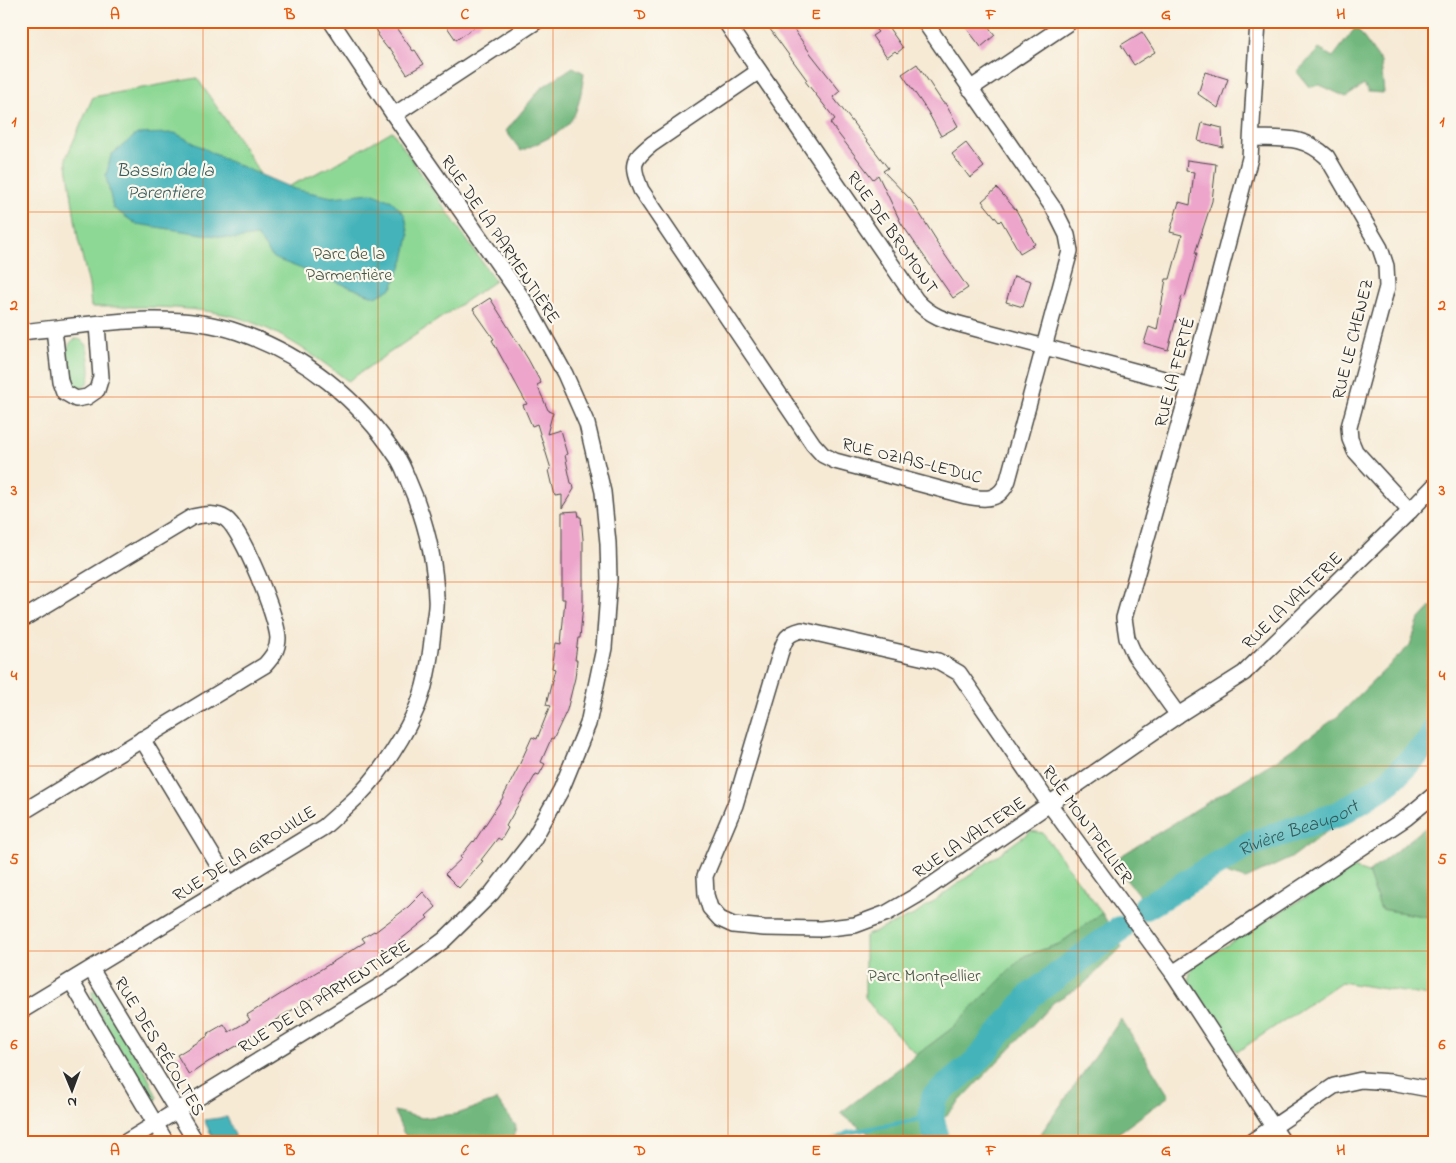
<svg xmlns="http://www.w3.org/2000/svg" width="1456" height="1163" viewBox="0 0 1456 1163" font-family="'Indie Flower',sans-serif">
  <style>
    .green { fill: #8ed895; stroke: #5c8260 }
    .forest { fill: #72b87e; stroke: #4e7254 }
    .water { fill: #44b4ba; stroke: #387072 }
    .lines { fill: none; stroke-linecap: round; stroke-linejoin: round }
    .stream { stroke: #44b4ba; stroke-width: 4.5 }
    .river { stroke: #44b4ba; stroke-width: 26 }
    .building { fill: #eda5cc }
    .minor-casing { stroke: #494844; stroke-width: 18 }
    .minor { stroke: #fff; stroke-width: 15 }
    .grid { fill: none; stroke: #e8590c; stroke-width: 1; stroke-opacity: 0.55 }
    .labels { text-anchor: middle; stroke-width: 4.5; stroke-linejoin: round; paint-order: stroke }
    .street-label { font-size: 18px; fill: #2b2b2b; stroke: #fbf7ec }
    .park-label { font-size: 18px; fill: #445646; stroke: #fbf7ec }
    .water-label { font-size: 19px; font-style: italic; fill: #345b5d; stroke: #fbf7ec }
    .neatline { fill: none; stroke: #e8590c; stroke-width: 2 }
    .grid-label { font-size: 16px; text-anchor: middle; font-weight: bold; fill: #e8590c }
  </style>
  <rect width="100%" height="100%" fill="#fbf7ec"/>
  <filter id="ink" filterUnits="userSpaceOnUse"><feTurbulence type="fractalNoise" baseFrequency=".02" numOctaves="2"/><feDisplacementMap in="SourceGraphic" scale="10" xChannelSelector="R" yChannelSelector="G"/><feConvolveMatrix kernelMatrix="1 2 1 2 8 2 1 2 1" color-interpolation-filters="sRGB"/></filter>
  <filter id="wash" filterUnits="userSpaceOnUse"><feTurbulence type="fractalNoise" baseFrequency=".0096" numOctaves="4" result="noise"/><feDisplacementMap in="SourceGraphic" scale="20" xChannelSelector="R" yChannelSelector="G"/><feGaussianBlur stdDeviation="1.12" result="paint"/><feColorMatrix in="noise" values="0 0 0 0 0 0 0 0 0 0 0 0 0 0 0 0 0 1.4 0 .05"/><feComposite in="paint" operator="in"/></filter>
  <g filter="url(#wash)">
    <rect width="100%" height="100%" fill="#f6ead5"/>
    <g class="green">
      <path d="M197 78 242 144 272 194 334 165 392 131 495 281 348 381C313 354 272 325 228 315 183 305 136 307 91 307L89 285 78 239 66 158 93 97Z"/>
      <path d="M75 339C81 339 84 341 87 346 88 357 96 384 81 387 76 387 74 386 71 383 68 370 61 346 75 339Z"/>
      <path d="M1031 831 1043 833 1102 913 1059 944 1024 956 951 1029 917 1055 877 1014 865 997V936L916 914Z"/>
      <path d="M1353 868 1368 873 1381 909 1435 918V997L1341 982 1237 1052 1190 985C1189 977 1189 972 1194 965Z"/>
      <path d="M92 991H96L145 1071 157 1097 156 1101H151L104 1022 92 994Z"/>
    </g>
    <g class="forest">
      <path d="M1356 27 1381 62 1384 93 1368 92 1364 85 1346 97 1320 85 1309 87 1297 72 1319 49 1333 57Z"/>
      <path d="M573 67 584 73C582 88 579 113 568 124 557 136 535 144 521 151L506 131 541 88Z"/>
      <path d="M1435 603V747L1418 764 1291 858 1246 879 1210 869 1145 902 1111 862 1278 759 1337 717 1410 645 1419 620Z"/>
      <path d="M1435 820V918L1381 909 1368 873Z"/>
      <path d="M1102 913 1122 947 1084 984 1054 1002 921 1142H880L840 1113 951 1029 1024 956 1059 944Z"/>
      <path d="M1121 1019 1169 1096 1106 1142H1035Z"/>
      <path d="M497 1100 516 1126 513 1142H410L403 1132 394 1111 422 1118 457 1114Z"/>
    </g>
    <g class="water">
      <path d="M175 133 226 160 294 189 332 197 371 193 392 201 405 215 409 236 404 260 392 288 376 297 273 258 257 236 236 239 136 224 113 208 106 176 111 155 137 134Z"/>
      <path d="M227 1117 238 1142H215L204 1120Z"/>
    </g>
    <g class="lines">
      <path class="stream" d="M830 1142 847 1133 931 1117"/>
      <g class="river">
        <path id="s1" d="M1146 907 1250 844 1339 814 1387 784 1430 741 1435 729"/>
        <path d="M938 1142 931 1117 934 1097 977 1061 1031 995 1120 929"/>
      </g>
    </g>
    <g id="blocks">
      <g class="building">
        <path d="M371 21H391L413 51 415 50 424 64 407 74 390 48 388 49 377 35 379 34Z"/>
        <path d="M443 21H484L456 40Z"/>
        <path d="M764 21H788L811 54 840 91 833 97 888 168 883 171 911 200 937 241 936 242 968 288 953 298 901 223 878 175 873 179 830 123 835 119 805 81 807 80Z"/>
        <path d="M868 21H884L903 48 897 53 895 51 887 57 872 36 878 32Z"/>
        <path d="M961 21H984L995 35 981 47Z"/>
        <path d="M1142 32 1155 52 1134 65 1121 45Z"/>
        <path d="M917 64 943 103H945L958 126 941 136 928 112 902 74Z"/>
        <path d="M1205 72 1228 79 1218 108 1198 94Z"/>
        <path d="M1202 123 1222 128 1223 147 1198 141Z"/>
        <path d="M966 143 984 167 970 178 952 154Z"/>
        <path d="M1187 160 1216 164 1212 201 1195 253H1197L1185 297 1182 296 1168 350 1144 343 1149 327 1157 330 1166 279H1170L1182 235 1170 232 1179 202 1190 205 1194 172 1186 171Z"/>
        <path d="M997 188 1016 210 1035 244 1020 253 1001 220 999 222 982 201Z"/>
        <path d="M1014 276 1031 281 1023 307 1006 302Z"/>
        <path d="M490 298 528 359 541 383 537 385 548 410 553 412 547 434 560 430 567 454 565 455 571 483 573 484 574 489 562 508V495L555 496 549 470 551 469 537 424 532 426 523 405 527 404 492 340 494 339 473 309Z"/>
        <path d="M578 511 579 517H581L583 539V604L580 638H578L575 660H577L575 678 567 710 553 740 551 739 541 762 545 764 539 775 536 774 506 826 508 828 501 840 498 838 481 860 483 861 459 888 445 874 462 858 460 857 473 841 474 842 502 799 517 770 532 737 537 739 550 706 546 705 555 669 552 668 556 643 561 644 565 599H562V512Z"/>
        <path d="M423 892 436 907 426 916 428 918 386 951 387 953 327 990 280 1017V1018L242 1041V1043L208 1062 189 1075 177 1055 208 1036 207 1034 224 1024 229 1032 250 1020 247 1015 365 942 362 938 374 931 375 932 408 907Z"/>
      </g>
    </g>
  </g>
  <g filter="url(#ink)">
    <use href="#blocks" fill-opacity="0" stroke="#494844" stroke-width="1"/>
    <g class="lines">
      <g class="minor-casing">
        <g id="minor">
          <path d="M725 21 916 300C932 318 948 321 970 327L1190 386"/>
          <path d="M759 71 652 144C631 161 631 165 641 190L813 444 823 455 835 461 966 496C986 500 1000 501 1008 480L1070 251 1067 235 1054 209 924 21"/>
          <path d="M970 89 1071 21"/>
          <path d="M394 115 537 21"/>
          <path d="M1253 138C1284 139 1303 135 1327 157L1380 248 1386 266 1387 287 1349 427 1350 439 1355 451 1410 511"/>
          <path d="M54 329 60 381 64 392 76 399 87 397 97 390 101 377 97 325"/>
          <path d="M21 332C91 325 171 309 238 332 304 355 359 399 397 457 402 464 405 473 408 480 424 516 435 558 436 598 437 606 435 615 434 623 431 651 428 679 418 705 407 732 381 773 361 793 349 805 336 816 324 827L21 1011"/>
          <path d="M21 620 192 517C203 515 215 512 226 519 242 530 277 617 278 638 278 650 272 657 265 665L21 813"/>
          <path d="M1178 715 1134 654 1127 638 1124 618 1190 386 1250 158 1258 21"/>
          <path d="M142 739 229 883"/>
          <path d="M91 969 196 1142"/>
          <path d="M1173 973 1406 818 1435 794"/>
          <path d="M71 981 166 1142"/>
          <path d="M126 1142 393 978 444 940 492 893 533 840 561 790 588 724 604 648 609 579 608 543 603 492 587 424 565 374 527 305 394 115 331 21"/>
          <path d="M1251 1142 1334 1086 1361 1080 1391 1082 1435 1090"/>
          <path d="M1283 1142 1173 973 1050 805 959 673 938 661 802 630C786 634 785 639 780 654L735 805 705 876 706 895 710 908 720 919 733 925 764 928 821 929 855 925 887 913 916 896 1178 715 1244 673 1410 511 1435 485"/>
        </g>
      </g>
      <use href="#minor" class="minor"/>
    </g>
  </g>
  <path class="grid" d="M203 21V1142M378 21V1142M553 21V1142M728 21V1142M903 21V1142M1078 21V1142M1253 21V1142M21 212H1435M21 397H1435M21 582H1435M21 766H1435M21 951H1435"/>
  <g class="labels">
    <g class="street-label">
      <text transform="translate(893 232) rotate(55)" y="6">RUE DE BROMONT</text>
      <text transform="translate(501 239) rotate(56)" y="6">RUE DE LA PARMENTIÈRE</text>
      <text transform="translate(1352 339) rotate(-76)" y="6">RUE LE CHENEZ</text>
      <text transform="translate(1174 372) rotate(-75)" y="6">RUE LA FERTÉ</text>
      <text transform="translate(912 460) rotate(14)" y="6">RUE OZIAS-LEDUC</text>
      <text transform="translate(1292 600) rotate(-44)" y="6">RUE LA VALTERIE</text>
      <text transform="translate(1088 824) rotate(54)" y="6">RUE MONTPELLIER</text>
      <text transform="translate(969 837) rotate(-34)" y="6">RUE LA VALTERIE</text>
      <text transform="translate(244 853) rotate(-32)" y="6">RUE DE LA GIROUILLE</text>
      <text transform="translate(324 996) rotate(-32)" y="6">RUE DE LA PARMENTIÈRE</text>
      <text transform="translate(160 1046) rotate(59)" y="6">RUE DES RÉCOLTES</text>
    </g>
    <g class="park-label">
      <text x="349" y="259">Parc de la<tspan x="349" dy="21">Parmentière</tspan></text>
      <text x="924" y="981">Parc Montpellier</text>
    </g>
    <g class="water-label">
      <text x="165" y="176">Bassin de la<tspan x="165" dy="22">Parentiere</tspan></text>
      <text dy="7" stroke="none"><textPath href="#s1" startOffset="172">Rivière Beauport</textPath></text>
    </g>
  </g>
  <rect width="1456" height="1163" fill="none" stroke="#fbf7ec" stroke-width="55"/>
  <g transform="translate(72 1090) rotate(179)" stroke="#fbf7ec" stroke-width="4" paint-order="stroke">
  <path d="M0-4L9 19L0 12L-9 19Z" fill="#2b2b2b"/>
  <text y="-8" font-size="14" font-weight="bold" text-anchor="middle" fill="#2b2b2b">N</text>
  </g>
  <rect x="28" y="28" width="1400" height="1108" class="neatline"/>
  <g class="grid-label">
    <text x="115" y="19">A</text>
    <text x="290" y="19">B</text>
    <text x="465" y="19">C</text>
    <text x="640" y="19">D</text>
    <text x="816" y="19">E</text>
    <text x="991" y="19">F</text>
    <text x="1166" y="19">G</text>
    <text x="1341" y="19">H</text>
    <text x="14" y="126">1</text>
    <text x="1442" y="126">1</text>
    <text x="14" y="310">2</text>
    <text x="1442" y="310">2</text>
    <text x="14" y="495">3</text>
    <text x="1442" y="495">3</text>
    <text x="14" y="680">4</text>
    <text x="1442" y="680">4</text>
    <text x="14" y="864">5</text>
    <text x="1442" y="864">5</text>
    <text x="14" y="1049">6</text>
    <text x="1442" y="1049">6</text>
    <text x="115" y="1155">A</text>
    <text x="290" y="1155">B</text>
    <text x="465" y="1155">C</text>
    <text x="640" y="1155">D</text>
    <text x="816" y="1155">E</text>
    <text x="991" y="1155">F</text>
    <text x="1166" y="1155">G</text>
    <text x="1341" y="1155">H</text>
  </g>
</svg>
